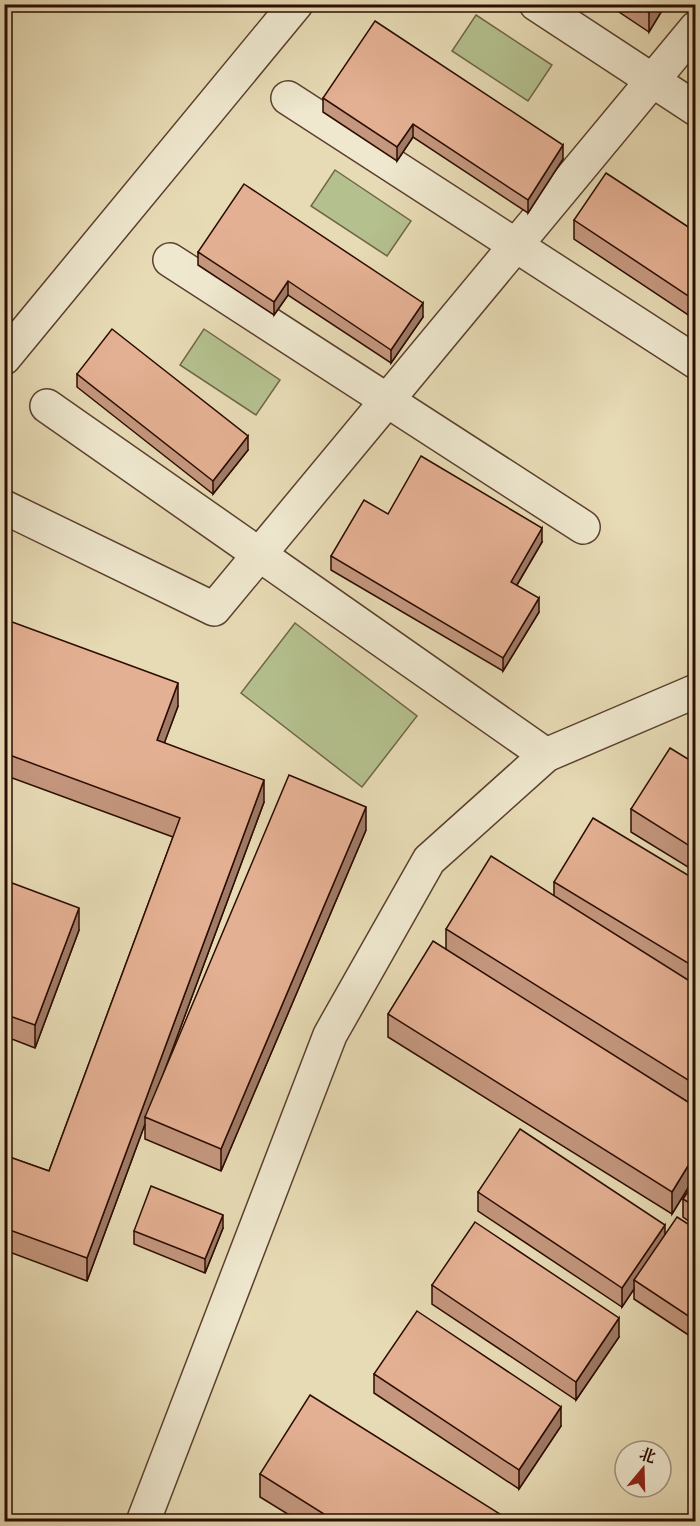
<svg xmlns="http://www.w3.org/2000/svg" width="700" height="1526" viewBox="0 0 700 1526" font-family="'Libre Caslon Text','Noto Serif SC',serif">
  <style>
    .green { fill: #b4c08e; stroke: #706648; stroke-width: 1.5 }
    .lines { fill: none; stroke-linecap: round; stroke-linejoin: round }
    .minor-casing { stroke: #5b402e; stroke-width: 36 }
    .minor { stroke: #efe8cf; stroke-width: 33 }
    .wall { fill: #c4977e; stroke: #2c0c01; stroke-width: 1.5 }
    .shaded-wall { fill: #a07b67; stroke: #2c0c01; stroke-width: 1.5 }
    .building { fill: #e4b093; stroke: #2c0c01; stroke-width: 1.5 }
  </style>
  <rect width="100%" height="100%" fill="#e7dbb5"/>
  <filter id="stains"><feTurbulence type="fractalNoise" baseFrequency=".00333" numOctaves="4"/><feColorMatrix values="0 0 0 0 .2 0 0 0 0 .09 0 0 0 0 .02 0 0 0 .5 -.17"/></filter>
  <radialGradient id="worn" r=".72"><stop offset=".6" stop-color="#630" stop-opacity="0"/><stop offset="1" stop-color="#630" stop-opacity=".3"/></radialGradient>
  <g class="green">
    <path d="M476 15 552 65 528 101 452 51Z"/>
    <path d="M335 170 411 221 387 256 311 206Z"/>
    <path d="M204 329 280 380 256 415 180 365Z"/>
    <path d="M295 623 417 716 362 787 241 693Z"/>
  </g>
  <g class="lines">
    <g class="minor-casing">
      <g id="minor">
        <path d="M536 4 696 109"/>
        <path d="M288 98 696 362"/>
        <path d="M170 260 583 527"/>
        <path d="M4 358 296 4"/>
        <path d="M47 406 546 755"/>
        <path d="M4 507 214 609 696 28"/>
        <path d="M143 1522 330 1035 429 860 546 755 696 691"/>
      </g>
    </g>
    <use href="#minor" class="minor"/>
  </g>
  <g class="wall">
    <path d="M607 4H666L649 32Z"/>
    <path d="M323 98 563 159 528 213 413 137 397 161 323 112Z"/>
    <path d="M574 220 696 232V320L574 239Z"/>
    <path d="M198 252 423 317 391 363 288 295 274 315 198 265Z"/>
    <path d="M77 374 248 450 213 494 77 387Z"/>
    <path d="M542 542 517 585 539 612 503 671 331 570V556Z"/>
    <path d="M4 619 178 706 164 743 264 802 167 1064 366 830 221 1171 145 1139V1124L87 1281 4 1250V1155L49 1171 173 837 4 775Z"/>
    <path d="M696 764V872L631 832V809Z"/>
    <path d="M4 880 79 930 35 1048 4 1036Z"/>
    <path d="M696 880V1175L672 1214 388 1037V1014L446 949V929L554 896V882Z"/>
    <path d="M696 1180V1226L683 1217V1199Z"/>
    <path d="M478 1192 665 1235 696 1229V1340L634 1299V1289L622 1307 478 1211Z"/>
    <path d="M223 1228 205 1273 134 1244V1231Z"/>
    <path d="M432 1285 619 1337 576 1400 432 1304Z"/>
    <path d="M374 1374 561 1426 519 1489 374 1393Z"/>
    <path d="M260 1474 511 1521H299L260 1497Z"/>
  </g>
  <g class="shaded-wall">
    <path d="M654 4H666L649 32V13Z"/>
    <path d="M413 124V137L397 161V147Z"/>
    <path d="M563 145V159L528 213V200Z"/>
    <path d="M288 281V295L274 315V302Z"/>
    <path d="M423 303V317L391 363V350Z"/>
    <path d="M248 436V450L213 494V481Z"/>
    <path d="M542 528V542L511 595V582Z"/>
    <path d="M539 598V612L503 671V658Z"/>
    <path d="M178 683V706L157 763V740Z"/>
    <path d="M264 780V802L147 1118 145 1117V1124L87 1281V1258Z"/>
    <path d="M366 807V830L221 1171V1149Z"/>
    <path d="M79 908V930L35 1048V1025Z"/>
    <path d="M696 1153V1175L672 1214V1192Z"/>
    <path d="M223 1215V1228L205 1273V1259Z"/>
    <path d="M665 1225V1244L634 1280V1289L622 1307V1288Z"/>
    <path d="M619 1318V1337L576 1400V1382Z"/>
    <path d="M561 1407V1426L519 1489V1470Z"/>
  </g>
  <g class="building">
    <path d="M636 4H654L649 13Z"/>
    <path d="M375 21 563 145 528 200 413 124 397 147 323 98Z"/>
    <path d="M606 173 696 232V301L574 220Z"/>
    <path d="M244 184 423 303 391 350 288 281 274 302 198 252Z"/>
    <path d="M112 329 248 436 213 481 77 374Z"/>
    <path d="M421 456 542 528 511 582 539 598 503 658 331 556 364 500 388 514Z"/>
    <path d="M4 619 178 683 157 740 264 780 87 1258 4 1228V1155L49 1171 180 818 4 753Z"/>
    <path d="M670 748 696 764V850L631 809Z"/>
    <path d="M289 775 366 807 221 1149 145 1117Z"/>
    <path d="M593 818 696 880V968L554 882Z"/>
    <path d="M491 856 696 985V1085L446 929Z"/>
    <path d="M4 880 79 908 35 1025 4 1014Z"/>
    <path d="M433 941 696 1107V1153L672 1192 388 1014Z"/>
    <path d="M520 1129 665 1225 622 1288 478 1192Z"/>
    <path d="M696 1180V1207L683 1199Z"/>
    <path d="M151 1186 223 1215 205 1259 134 1231Z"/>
    <path d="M677 1217 696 1229V1321L634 1280Z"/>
    <path d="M475 1222 619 1318 576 1382 432 1285Z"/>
    <path d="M417 1311 561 1407 519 1470 374 1374Z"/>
    <path d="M310 1395 511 1521H335L260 1474Z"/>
  </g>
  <rect width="700" height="1526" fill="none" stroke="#e7dbb5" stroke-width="24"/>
  <rect x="6" y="6" width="688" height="1514" fill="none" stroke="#2c0c01" stroke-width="3"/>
  <rect x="12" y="12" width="676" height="1502" fill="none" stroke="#2c0c01" stroke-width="1.5"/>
  <g transform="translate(643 1469) rotate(19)"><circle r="28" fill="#efe8cf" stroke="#a1907d" stroke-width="1.5"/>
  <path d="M0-4.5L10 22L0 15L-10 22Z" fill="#8f2418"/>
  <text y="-9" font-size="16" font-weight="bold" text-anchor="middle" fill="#2c0c01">北</text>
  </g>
  <rect width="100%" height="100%" filter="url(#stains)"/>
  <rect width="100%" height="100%" fill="url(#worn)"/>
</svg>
